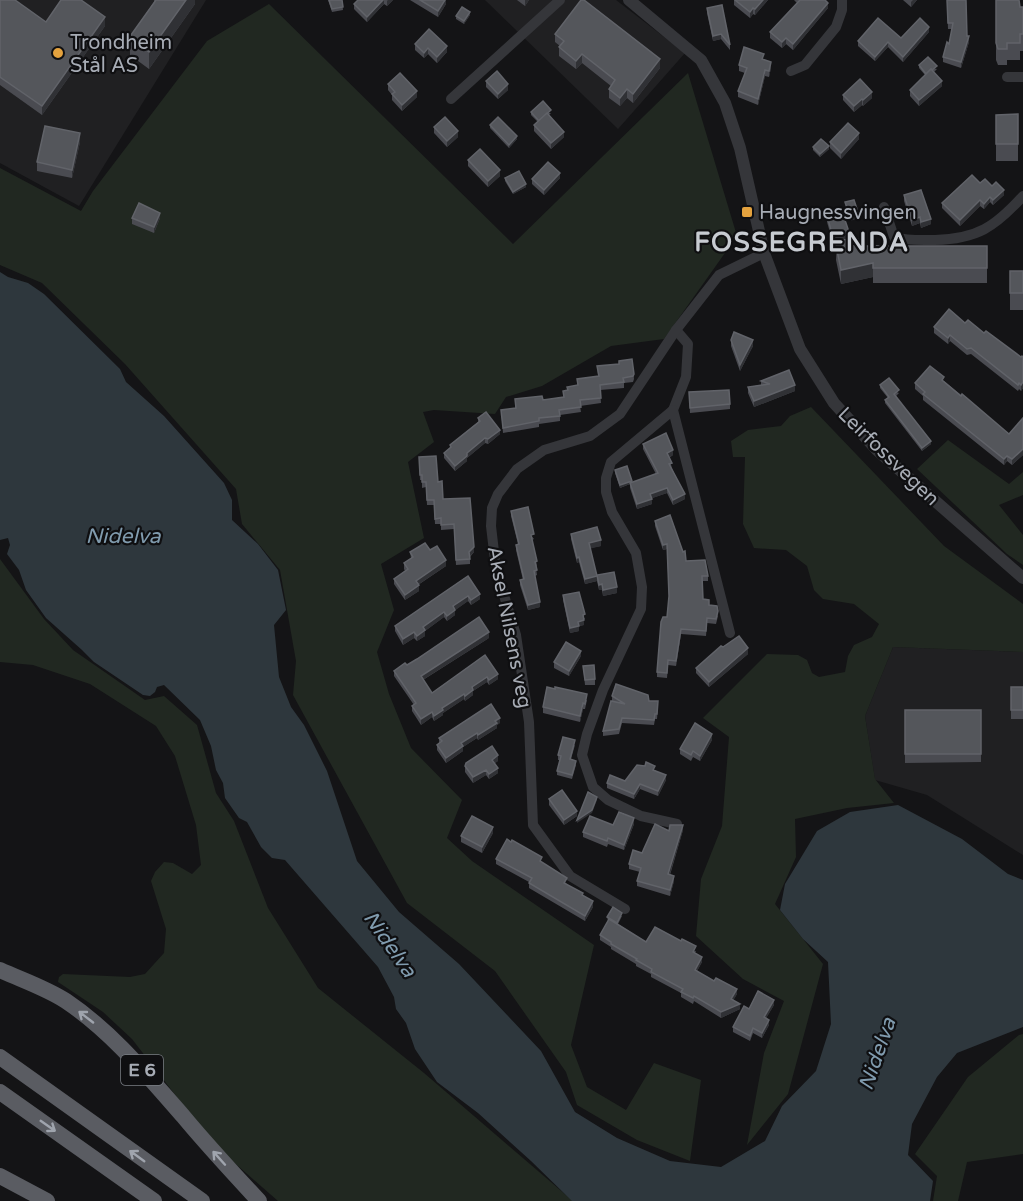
<svg xmlns="http://www.w3.org/2000/svg" width="1023" height="1201" viewBox="0 0 1023 1201" font-family="'Varela Round',sans-serif">
  <style>
    .built { fill: #202022 }
    .green { fill: #212821 }
    .water { fill: #2e373d }
    .lines { fill: none; stroke-linecap: round; stroke-linejoin: round }
    .minor { stroke: #35363a; stroke-width: 10 }
    .tertiary { stroke: #35363a; stroke-width: 12 }
    .trunk { stroke: #5a5c62; stroke-width: 16 }
    .wall { fill: #4a4b51 }
    .shaded-wall { fill: #303135 }
    .building { fill: #54565b; stroke: #616369; stroke-width: 1.5 }
    .oneway { stroke: #9fa4ad }
    .poi-dot { fill: #e4a23e; stroke: #0f0f11; stroke-width: 2 }
    .labels { text-anchor: middle; stroke-width: 4.5; stroke-linejoin: round; paint-order: stroke }
    .shield { fill: #0f0f11; stroke: #797d84; stroke-width: 1.5 }
    .shield-label { font-size: 18px; font-weight: bold; fill: #a7acb5 }
    .poi-label { font-size: 20px; fill: #a7acb5; stroke: #0f0f11; text-anchor: start }
    .street-label { font-size: 20px; fill: #a7acb5; stroke: #0f0f11 }
    .water-label { font-size: 21px; font-style: italic; fill: #809bae; stroke: #0f0f11 }
    .district-label { font-size: 26px; font-weight: bold; letter-spacing: 1.5px; fill: #c7cbd1; stroke: #0f0f11 }
  </style>
  <rect width="100%" height="100%" fill="#141416"/>
  <g class="built">
    <path d="M0 0H206L79 206 0 163Z"/>
    <path d="M485 0H616L685 53 618 129Z"/>
    <path d="M893 647 1023 652V855L927 795 875 780 865 716Z"/>
  </g>
  <g class="green">
    <path d="M269 4 513 244 688 73 737 236 664 339 611 346 542 386 506 397 495 414 434 410 423 412 434 442 408 462 424 538 381 564 394 610 377 652 389 694 411 748 462 800 447 838 472 861 594 945 571 1045 587 1087 626 1110 654 1063 701 1080 690 1161 637 1140 577 1105 566 1072 495 971 407 903 293 695 296 661 280 570 242 524 236 489 125 364 42 283 0 265V168L81 211 93 191 207 41Z"/>
    <path d="M811 407 944 546 1023 604V652L893 647 865 716 875 779 894 803 847 808 795 819 796 857 775 904 823 964 788 1094 747 1145 764 1053 784 1001 743 979 696 936 701 879 722 826 729 737 703 718 767 654 798 655 807 660 812 673 819 677 845 672 848 656 854 645 872 637 879 624 854 604 823 599 814 590 807 566 786 550 754 548 743 524 745 457H733L731 441 748 430 781 426 790 416Z"/>
    <path d="M948 440 1009 484 1023 472V495L999 505 1023 535V565L1007 554 917 469Z"/>
    <path d="M0 559 44 619 73 650 145 700 164 696 197 725 216 793 234 821 268 908 318 988 424 1073 573 1201H278L214 1145 132 1039 103 1012 58 982 59 977 63 974 130 977 145 974 164 953 166 929 151 881 155 872 164 862 173 863 192 874 201 865 196 825 175 756 156 726 90 684 33 665 0 662Z"/>
    <path d="M1023 1034V1154L967 1162 958 1201H933L937 1176 915 1154 968 1077 1019 1035Z"/>
  </g>
  <path class="water" d="M0 272 8 277 28 283 44 294 120 369 126 382 164 416 224 483 232 500V520L258 544 278 570 286 610 274 625 279 677 291 707 304 725 327 771 357 861 399 912 459 964 541 1051 575 1112 617 1138 670 1161 721 1167 765 1141 782 1106 816 1071 831 1024 828 962 803 939 780 910 785 884 817 831 850 812 898 805 962 839 1008 874 1023 880V1027L957 1053 937 1077 912 1124 908 1155 933 1181 930 1201H572L531 1161 478 1113 437 1082 415 1049 406 1023 396 1009 394 997 378 967 285 860 272 858 261 847 247 822 239 818 225 798 223 783 216 770 211 746 200 720 164 685 157 687 155 692 150 696 143 695 94 662 82 650 46 618 26 590 19 570 7 554 10 545 8 538 0 540Z"/>
  <g class="lines">
    <g class="minor">
      <path d="M791 71 805 65 836 27 842 10V0"/>
      <path d="M1007 77H1023"/>
      <path d="M451 99 560 0"/>
      <path d="M884 207 894 237C908 241 920 240 935 240 977 239 995 227 1023 196"/>
      <path d="M676 330 688 344 686 377 673 410 730 633"/>
      <path d="M673 410 611 462 606 478V492L612 512 636 553 642 587 641 609 603 690 587 734 582 755 593 787 608 800 641 816 677 824"/>
      <path d="M625 909 570 876 533 825 529 722 516 635 496 569 491 526 492 508 498 494 517 469 544 450 590 436 620 414 676 330 719 275 764 253"/>
    </g>
    <path class="tertiary" d="M629 0 701 60 725 103 740 148 764 253 800 349 834 403 877 450 1023 578"/>
    <g class="trunk">
      <path d="M0 970C22 980 46 988 66 1001 112 1032 147 1075 183 1116 207 1145 233 1173 259 1201"/>
      <path d="M0 1057 202 1201"/>
      <path d="M0 1092 154 1201"/>
      <path d="M0 1176 47 1201"/>
    </g>
  </g>
  <g class="wall">
    <path d="M0 0 46 22 105 26 42 115 0 85Z"/>
    <path d="M154 0H195V4L149 69 130 55V38L131 35 154 2Z"/>
    <path d="M328 0H342L343 10 332 12Z"/>
    <path d="M358 0H393L387 6 384 4 367 22 354 9V4Z"/>
    <path d="M410 0H446V4L438 17Z"/>
    <path d="M517 0H529L525 6Z"/>
    <path d="M734 0H768L755 15 753 14 750 18 734 5Z"/>
    <path d="M794 0H825L828 8 793 50 786 44 782 48 770 38V32L797 3Z"/>
    <path d="M903 0H917L911 7Z"/>
    <path d="M947 0 967 36 969 42 961 68 943 62V57L949 44 952 29H948Z"/>
    <path d="M996 0 1020 7H1023V51H1020V60H1007V65H998L996 60Z"/>
    <path d="M707 8 730 45V50L721 39 713 41 707 13Z"/>
    <path d="M470 15 464 24 456 19V16Z"/>
    <path d="M929 32 903 62 888 47 875 61 858 46V41L901 38Z"/>
    <path d="M555 34 660 68 633 103 627 98 620 106 609 98V89L611 86 582 63 576 69 559 56V47L560 46 555 42Z"/>
    <path d="M415 44 447 52 437 63 428 54 424 58 415 50Z"/>
    <path d="M764 59 771 68 769 77 765 76 758 105 738 97V91L745 73 739 71V65Z"/>
    <path d="M919 65 937 69 934 72 942 86 919 106 910 96V90L925 75 919 68Z"/>
    <path d="M486 81 508 90 498 99 486 87Z"/>
    <path d="M388 84 417 97 402 111 392 100V95L388 90Z"/>
    <path d="M843 95 872 98 863 106 862 105 854 112 843 100Z"/>
    <path d="M531 112 551 113 549 115 564 137 551 149 534 131V125L538 122 531 115Z"/>
    <path d="M1018 114V161H996V115Z"/>
    <path d="M490 125 517 139 509 148 490 128Z"/>
    <path d="M434 127 458 137 447 147 434 133Z"/>
    <path d="M859 139 841 159 830 148V142Z"/>
    <path d="M80 142 72 178 37 171V162Z"/>
    <path d="M813 147 829 149 820 157 813 150Z"/>
    <path d="M468 160 500 176 488 187 468 166Z"/>
    <path d="M505 178 526 187 513 194 505 181Z"/>
    <path d="M560 178 544 195 532 184V179Z"/>
    <path d="M980 183 992 186 1004 195 993 205 990 202 984 209 980 206 960 226 942 208V203Z"/>
    <path d="M904 195 931 224 921 228 920 223 912 226 904 201Z"/>
    <path d="M827 216 849 238 844 239 864 246H987V283H873V277L841 284 836 260 837 242 833 243 827 222Z"/>
    <path d="M132 218H160L154 233 132 224Z"/>
    <rect x="1010" y="271" width="13" height="39"/>
    <path d="M965 323 984 333 1021 357H1023V388L1021 391 1019 389 1018 391 971 354 967 355 950 341 948 344 934 333V327Z"/>
    <path d="M731 340 753 346 740 371 731 346Z"/>
    <path d="M632 359 634 379 633 382 624 383V388L600 390 601 403 580 406 581 412 560 415V421L539 424V427L503 433 501 410 515 408V399L543 400 563 397V391L568 390 577 386V379L598 376 597 366 619 364Z"/>
    <path d="M761 381 795 391 754 407 748 393V387L761 385Z"/>
    <path d="M944 381 1009 434 1023 418V455L1012 465 1007 461 1004 465 923 400V396L915 389V383Z"/>
    <path d="M880 385 899 393 896 396 931 444 922 451 885 403V400L888 398 880 388Z"/>
    <path d="M689 392 730 404V409L690 413Z"/>
    <path d="M478 418 500 434 488 444 485 443 467 458V461L455 471 444 458V453L450 449V445L478 422Z"/>
    <path d="M643 444 673 455 669 458 672 468 685 499 673 505 667 493 652 498V504L637 509 630 488V484L620 488 615 473V470L632 483 656 474 643 449Z"/>
    <path d="M419 457 438 482 443 499 474 552 470 557V564L456 565 454 529 441 530V524H435L434 505H427L426 487 422 488V480H420Z"/>
    <path d="M511 511 534 539 532 540 537 566 536 567 537 575 535 576 540 607 528 610 520 585V580H523L516 550V545L518 544 511 516Z"/>
    <path d="M655 521 686 561 708 576V581H702L703 599 718 616 716 624 707 623 706 636 681 634 676 666 668 665 667 678 657 677V672L667 617 669 598 667 549 663 550 655 526Z"/>
    <path d="M571 534 601 546 590 548 597 581 585 584 579 562 577 563 571 539Z"/>
    <path d="M430 550 446 566 418 585 419 591 405 600 394 584V579L405 571 404 569V563L411 558 410 552Z"/>
    <path d="M597 575 617 593 603 596 602 590H599L597 581Z"/>
    <path d="M468 576 480 599 471 605 468 601 455 610V615L447 621 444 617 425 631V636L417 641 414 638 403 645 395 631V626Z"/>
    <path d="M563 595 585 619H584V625L579 626V631L570 633 563 600Z"/>
    <path d="M489 638 423 680 432 693 485 655 498 679 489 685 487 682 473 691V695L465 701 464 699 443 713V715L434 721 432 717 421 725 412 711V706L414 705 394 676V671L407 665Z"/>
    <path d="M723 647 748 654 709 687 696 673V668Z"/>
    <path d="M581 656 569 676 554 668V662Z"/>
    <path d="M583 666 595 679V685H585Z"/>
    <rect x="1011" y="687" width="12" height="32"/>
    <path d="M612 696 649 701 658 706 657 719H655L654 725 622 723 619 734 603 736V731L612 701Z"/>
    <path d="M587 700 585 709H583L580 722 543 713V707Z"/>
    <path d="M905 710H981V762L905 763Z"/>
    <path d="M500 723 497 725V728L478 740 477 738 463 747V751L446 763 437 750V745L439 743V738Z"/>
    <path d="M712 740 700 761 693 757 691 761 680 754V749Z"/>
    <path d="M575 745 571 759 576 765 572 779 557 775V771L560 760H558V755Z"/>
    <path d="M498 761 495 763 498 773 489 779 486 775 473 783 465 772V766Z"/>
    <path d="M655 770 666 780 658 796 640 789 634 799 607 788V783L625 781Z"/>
    <path d="M549 799 577 816 564 825 549 805Z"/>
    <path d="M634 824 624 850 608 844 607 847 583 837V832Z"/>
    <path d="M683 830 670 875 674 881 670 896 637 886V881L640 872 629 869V864L669 831Z"/>
    <path d="M493 833 482 853 461 842V836Z"/>
    <path d="M496 859 542 863 567 884 583 896 593 907 585 921 529 888V882L496 864Z"/>
    <path d="M622 916 618 924 646 942 696 951 695 953 702 962 697 971 737 994 733 1000 740 1009 721 1018 694 1001 693 1004 681 997V993L651 977V974L636 966V964L611 949V947L600 940V935L608 921 607 917Z"/>
    <path d="M774 1005 766 1018 769 1025 762 1038 753 1033 750 1041 733 1032V1027L749 1009Z"/>
  </g>
  <g class="shaded-wall">
    <path d="M186 0H195V4L149 69V52Z"/>
    <path d="M383 0H384V4L367 22V17Z"/>
    <path d="M388 0H393L387 6V1Z"/>
    <path d="M445 0H446V4L438 17V11Z"/>
    <path d="M525 0H529L525 6Z"/>
    <path d="M763 0H768L755 15V9Z"/>
    <path d="M913 0H917L911 7V2Z"/>
    <path d="M828 3V8L793 50V44Z"/>
    <path d="M753 8V14L750 18V12Z"/>
    <path d="M470 12V15L464 24V21Z"/>
    <path d="M105 17V26L42 115V106Z"/>
    <path d="M929 27V32L903 62V57Z"/>
    <path d="M721 34V39L713 41V36Z"/>
    <path d="M969 36V42L961 68V62Z"/>
    <path d="M786 38V44L782 48V42Z"/>
    <path d="M888 42V47L875 61V57Z"/>
    <path d="M447 46V52L437 63V57Z"/>
    <path d="M428 48V54L424 58V53Z"/>
    <path d="M582 54V63L576 69V61Z"/>
    <path d="M660 59V68L633 103V94Z"/>
    <path d="M771 62V68L769 77V71Z"/>
    <path d="M765 70V76L758 105V99Z"/>
    <path d="M942 81V86L919 106V100Z"/>
    <path d="M508 84V90L498 99V94Z"/>
    <path d="M627 89V98L620 106V98Z"/>
    <path d="M417 91V97L402 111V105Z"/>
    <path d="M872 92V98L863 106V100Z"/>
    <path d="M862 99V105L854 112V106Z"/>
    <path d="M458 131V137L447 147V141Z"/>
    <path d="M564 132V137L551 149V143Z"/>
    <path d="M80 133V142L72 178V170Z"/>
    <path d="M859 133V139L841 159V153Z"/>
    <path d="M517 136V139L509 148V145Z"/>
    <path d="M829 146V149L820 157V154Z"/>
    <path d="M500 170V176L488 187V181Z"/>
    <path d="M560 173V178L544 195V190Z"/>
    <path d="M526 184V187L513 194V192Z"/>
    <path d="M1004 190V195L993 205V200Z"/>
    <path d="M990 197V202L984 209V204Z"/>
    <path d="M980 200V206L960 226V220Z"/>
    <path d="M160 213V218L154 233V227Z"/>
    <path d="M859 215V218L850 221V218Z"/>
    <path d="M920 217V223L912 226V220Z"/>
    <path d="M931 219V224L921 228V222Z"/>
    <path d="M849 232V238L833 243V237Z"/>
    <path d="M873 263V277L841 284V270Z"/>
    <path d="M950 335V341L948 344V338Z"/>
    <path d="M753 340V346L740 371V365Z"/>
    <path d="M1023 382V388L1021 391V385Z"/>
    <path d="M795 385V391L754 407V401Z"/>
    <path d="M500 430V434L488 444V439Z"/>
    <path d="M485 438V443L467 458V453Z"/>
    <path d="M931 441V444L922 451V448Z"/>
    <path d="M1023 449V455L1012 465V459Z"/>
    <path d="M673 450V455L667 459V453Z"/>
    <path d="M467 456V461L455 471V466Z"/>
    <path d="M1007 456V461L1004 465V459Z"/>
    <path d="M632 481V483L620 488V485Z"/>
    <path d="M667 488V493L650 499V494Z"/>
    <path d="M685 494V499L673 505V500Z"/>
    <path d="M652 499V504L637 509V504Z"/>
    <path d="M601 540V546L589 549V543Z"/>
    <path d="M667 544V549L663 550V545Z"/>
    <path d="M474 547V552L469 557V552Z"/>
    <path d="M579 557V562L577 563V558Z"/>
    <path d="M446 560V566L416 586V581Z"/>
    <path d="M597 576V581L585 584V579Z"/>
    <path d="M602 584V590H599V585Z"/>
    <path d="M419 585V591L405 600V595Z"/>
    <path d="M617 587V593L603 596V590Z"/>
    <path d="M480 594V599L471 605V600Z"/>
    <path d="M468 596V601L453 612V606Z"/>
    <path d="M540 602V607L528 610V605Z"/>
    <path d="M455 610V615L447 621V616Z"/>
    <path d="M444 612V617L425 631V636L417 641V636L423 627Z"/>
    <path d="M584 620V625L579 626V631L570 633V628L578 622Z"/>
    <path d="M681 629V634L676 666V661Z"/>
    <path d="M414 632V638L403 645V639Z"/>
    <path d="M489 632V638L421 681V676Z"/>
    <path d="M748 648V654L709 687V682Z"/>
    <path d="M581 651V656L569 676V671Z"/>
    <path d="M498 674V679L489 685V680Z"/>
    <path d="M487 677V682L473 691V695L465 701V696L472 687Z"/>
    <path d="M464 694V699L443 713V715L434 721V716L442 708Z"/>
    <path d="M583 703V709L580 722V716Z"/>
    <path d="M432 712V717L421 725V719Z"/>
    <path d="M500 718V723L497 725V728L478 740V735Z"/>
    <path d="M477 733V738L463 747V751L446 763V758L461 743Z"/>
    <path d="M712 734V740L700 761V756Z"/>
    <path d="M498 755V761L492 765V760Z"/>
    <path d="M498 768V773L489 779V774Z"/>
    <path d="M486 770V775L473 783V777Z"/>
    <path d="M666 775V780L658 796V791Z"/>
    <path d="M640 784V789L634 799V794Z"/>
    <path d="M597 797V800L592 813 577 823V820Z"/>
    <path d="M577 811V816L564 825V820Z"/>
    <path d="M634 818V824L624 850V845Z"/>
    <path d="M683 825V830L668 880V874Z"/>
    <path d="M493 827V833L482 853V847Z"/>
    <path d="M674 876V881L670 896V890Z"/>
    <path d="M593 901V907L585 921V916Z"/>
    <path d="M702 957V962L695 975V970Z"/>
    <path d="M737 989V994L731 1005V999Z"/>
    <path d="M774 1000V1005L764 1022V1017Z"/>
    <path d="M740 1004V1009L721 1018V1012Z"/>
    <path d="M769 1020V1025L762 1038V1033Z"/>
  </g>
  <g class="building">
    <path d="M0 0H15L46 22 61 0H81L105 17 42 106 0 77Z"/>
    <path d="M156 0H186L149 52 130 38 132 36 131 35Z"/>
    <path d="M329 0H342L343 7 332 9Z"/>
    <path d="M358 0H383L367 17 354 4Z"/>
    <path d="M420 0H445L438 11Z"/>
    <path d="M581 0H584L660 59 633 94 627 89 620 98 609 89 615 80 582 54 576 61 559 47 564 41 555 34Z"/>
    <path d="M735 0H763L755 9 753 8 750 12Z"/>
    <path d="M800 0H825L828 3 793 44 786 38 782 42 770 32Z"/>
    <path d="M947 0H966L967 36H969L961 62 943 57 947 42 949 44 953 23H948Z"/>
    <path d="M996 0H1019L1020 7H1023V34H1020V43H1007V49H998L996 43Z"/>
    <path d="M722 5 730 45 721 34 713 36 707 8Z"/>
    <path d="M462 7 470 12 464 21 456 16Z"/>
    <path d="M878 18 901 38 920 18 929 27 903 57 888 42 875 57 858 41Z"/>
    <path d="M429 29 447 46 437 57 428 48 424 53 415 44Z"/>
    <path d="M744 47 764 54 762 59 771 62 769 71 765 70 758 99 738 91 747 68 739 65Z"/>
    <path d="M928 57 937 66 932 70 931 69 926 74 919 65Z"/>
    <path d="M931 69 942 81 919 100 910 90Z"/>
    <path d="M497 71 508 84 498 94 486 81Z"/>
    <path d="M400 73 417 91 402 105 392 94 395 92 388 84Z"/>
    <path d="M860 79 872 92 863 100 862 99 854 106 843 95Z"/>
    <path d="M543 101 551 110 539 121 531 112Z"/>
    <path d="M547 113 564 132 551 143 534 125Z"/>
    <path d="M1018 114V144H996V115Z"/>
    <path d="M445 117 458 131 447 141 434 127Z"/>
    <path d="M498 117 517 136 509 145 490 125Z"/>
    <path d="M848 123 859 133 841 153 830 142Z"/>
    <path d="M45 126 80 133 72 170 37 162Z"/>
    <path d="M821 139 829 146 820 154 813 147Z"/>
    <path d="M480 149 500 170 488 181 468 160Z"/>
    <path d="M548 162 560 173 544 190 532 179Z"/>
    <path d="M519 171 526 184 513 192 505 178Z"/>
    <path d="M972 175 980 183 985 179 992 186 996 182 1004 190 993 200 990 197 984 204 980 200 960 220 942 203Z"/>
    <path d="M921 190 931 219 921 222 920 217 912 220 904 195Z"/>
    <path d="M854 200 859 215 850 218 845 202Z"/>
    <path d="M139 203 160 213 154 227 132 218Z"/>
    <path d="M842 211 849 232 833 237 827 216Z"/>
    <path d="M864 239V246H987V268H873V263L841 270 836 245 837 240Z"/>
    <rect x="1010" y="271" width="13" height="22"/>
    <path d="M949 309 965 323 968 320 984 333 986 331 1021 357 1022 356 1023 357V382L1021 385 1019 383 1018 385 971 348 967 349 950 335 948 338 934 327Z"/>
    <path d="M734 332 753 340 740 365 731 340Z"/>
    <path d="M632 359 634 374 633 376 623 378 624 382 600 385 601 398 580 400 581 407 559 410 560 416 539 418V421L503 428 501 410 516 408 515 399 542 396 543 400 564 397 563 391 568 390 567 387 578 385 577 379 599 376 597 366 619 364V361Z"/>
    <path d="M930 366 944 377 942 380 961 396 962 394 1009 434 1023 418V449L1012 459 1007 456 1004 459 923 394 925 392 915 383Z"/>
    <path d="M789 370 795 385 754 401 748 387 770 384 761 381Z"/>
    <path d="M889 378 899 390 894 394 931 441 922 448 885 400 889 397 880 385Z"/>
    <path d="M729 390 730 404 690 408 689 392Z"/>
    <path d="M486 412 500 430 488 439 485 438 467 453V456L455 466 444 453 451 447 450 445 480 421 478 418Z"/>
    <path d="M666 433 673 450 667 453 672 463 669 464 685 494 673 500 667 488 650 494 652 499 637 504 630 483 658 473 643 444Z"/>
    <path d="M436 456 438 482 442 481 443 499 470 498 474 547 469 552 470 559 456 560 454 524 441 525V518L435 519 434 500H427L426 482H422V475H420L419 457Z"/>
    <path d="M627 466 632 481 620 485 615 470Z"/>
    <path d="M528 507 534 534 531 535 537 561 535 562 537 570 534 571 540 602 528 605 520 580 524 579 516 545 519 544 511 511Z"/>
    <path d="M670 515 683 552 685 551 686 561 705 560 708 576H702L703 599 709 600V605L717 606 718 611 716 619 707 618 706 631 681 629 676 661 668 660 667 673 657 672 661 622 663 617H667L669 596 667 544 663 545 655 521Z"/>
    <path d="M597 527 601 540 589 543 597 576 585 579 579 557 577 558 571 534Z"/>
    <path d="M425 543 430 550 437 546 446 560 416 581 419 585 405 595 394 579 408 569 404 563 413 557 410 552Z"/>
    <path d="M614 572 617 587 603 590 602 584 599 585 597 575Z"/>
    <path d="M468 576 480 594 471 600 468 596 453 606 455 610 447 616 444 612 423 627 425 630 417 636 414 632 403 639 395 626Z"/>
    <path d="M579 592 585 614 583 615 584 620 578 622 579 626 570 628 563 595Z"/>
    <path d="M479 617 489 632 421 676 432 693 485 655 498 674 489 680 487 677 472 687 473 690 465 696 464 694 442 708 443 710 434 716 432 712 421 719 412 706 416 703 394 671 405 663 407 665 417 659Z"/>
    <path d="M739 636 748 648 709 682 696 668 721 646 723 647Z"/>
    <path d="M566 642 581 651 569 671 554 662Z"/>
    <path d="M594 665 595 679 585 680 583 666Z"/>
    <path d="M616 684 648 695 649 701H658L657 714H655L654 720 622 718 619 729 603 731 611 701 625 704 612 696Z"/>
    <path d="M547 687 555 689V687L587 694 585 704 583 703 580 716 543 707Z"/>
    <rect x="1011" y="687" width="12" height="23"/>
    <path d="M491 704 500 718 495 721 497 723 478 735 477 733 461 743 463 746 446 758 437 745 442 741 439 738Z"/>
    <rect x="905" y="710" width="76" height="44"/>
    <path d="M695 723 712 734 700 756 693 751 691 755 680 749Z"/>
    <path d="M563 737 575 740 570 759 576 761 572 775 557 771 561 756 558 755Z"/>
    <path d="M492 746 498 755 492 760 498 768 489 774 486 770 473 777 465 766 466 763Z"/>
    <path d="M646 762 655 766 653 770 666 775 658 791 640 784 634 794 607 783 610 775 625 781 637 765 645 766Z"/>
    <path d="M562 790 577 811 564 820 549 799Z"/>
    <path d="M588 792 597 797 592 810 577 820Z"/>
    <path d="M619 812 634 818 624 845 608 838 607 841 583 832 590 816 613 825Z"/>
    <path d="M472 816 493 827 482 847 461 836Z"/>
    <path d="M655 824 669 831 670 825H683L668 874 674 876 670 890 637 881 641 868 629 864 633 850 642 853Z"/>
    <path d="M507 839 511 842 512 840 542 857 540 861 567 878 564 883 583 893 582 895 593 901 585 916 529 883 532 878 496 859Z"/>
    <path d="M613 907 622 913 617 923 607 917Z"/>
    <path d="M609 919 646 942 655 927 681 941 682 939 696 946 693 952 702 957 695 970 714 981 716 978 737 989 731 999 740 1004 721 1012 694 996 693 998 681 992 683 989 651 972 652 969 636 960 637 959 611 944V942L600 935Z"/>
    <path d="M758 991 774 1000 764 1017 769 1020 762 1033 753 1028 750 1036 733 1027 744 1006 749 1009Z"/>
  </g>
  <defs><path id="oneway-shaft" d="M-6 0H5M1.5-3L5.5 0L1.5 3" fill="none" stroke-width="1.6" stroke-linecap="round" stroke-linejoin="round" transform="scale(1.5)"/></defs>
  <g class="oneway">
    <use href="#oneway-shaft" transform="translate(86 1017) rotate(-142)"/>
    <use href="#oneway-shaft" transform="translate(48 1126) rotate(35)"/>
    <use href="#oneway-shaft" transform="translate(137 1156) rotate(-144)"/>
    <use href="#oneway-shaft" transform="translate(219 1158) rotate(-132)"/>
  </g>
  <g class="poi-dot">
    <circle cx="58" cy="53" r="6"/>
    <rect x="741" y="206" width="12" height="12" rx="3"/>
  </g>
  <g class="labels">
    <rect class="shield" x="121" y="1055" width="42" height="30" rx="4.5"/>
    <g class="shield-label">
      <text x="142" y="1076">E 6</text>
    </g>
    <g class="poi-label">
      <text x="70" y="49">Trondheim<tspan x="70" dy="23">Stål AS</tspan></text>
      <text x="759" y="219">Haugnessvingen</text>
    </g>
    <g class="street-label">
      <text transform="translate(889 456) rotate(44)" y="7">Leirfossvegen</text>
      <text transform="translate(510 627) rotate(79)" y="7">Aksel Nilsens veg</text>
    </g>
    <g class="water-label">
      <text x="123" y="543">Nidelva</text>
      <text transform="translate(390 944) rotate(55)" y="7">Nidelva</text>
      <text transform="translate(877 1054) rotate(-71)" y="7">Nidelva</text>
    </g>
    <g class="district-label">
      <text x="802" y="251">FOSSEGRENDA</text>
    </g>
  </g>
</svg>
